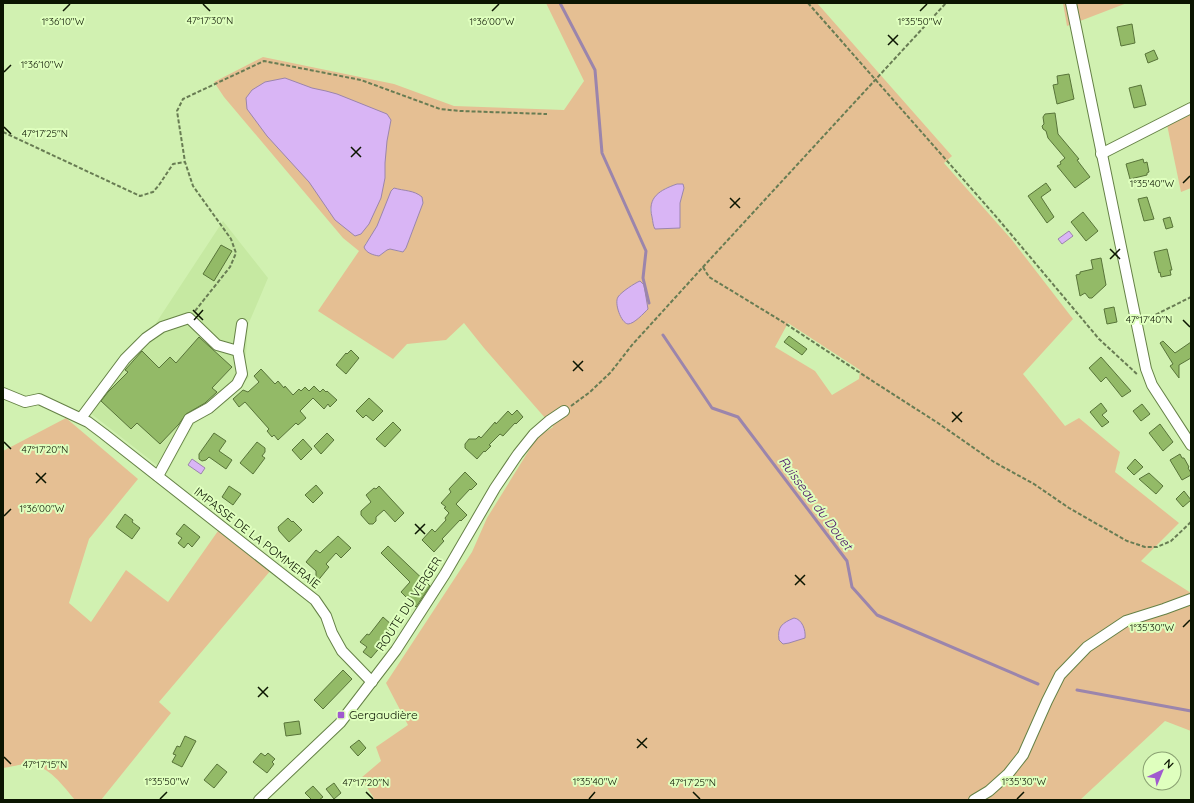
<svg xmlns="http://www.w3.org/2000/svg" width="1194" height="803" viewBox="0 0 1194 803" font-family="Quicksand,sans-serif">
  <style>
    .built { fill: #c6e9a2 }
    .green { fill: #e5bf93; fill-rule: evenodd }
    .water { fill: #d9b5f5; stroke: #9b85ac }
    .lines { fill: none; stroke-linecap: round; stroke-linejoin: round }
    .stream { stroke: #9b85ac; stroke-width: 3 }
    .building { fill: #93ba67; stroke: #587439 }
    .minor-casing { stroke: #658146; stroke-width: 12 }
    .path { stroke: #687c53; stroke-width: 2; stroke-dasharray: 4 2; stroke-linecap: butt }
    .minor { stroke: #fff; stroke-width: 10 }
    .ticks { fill: none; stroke: #0b1501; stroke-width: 1.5 }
    .poi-dot { fill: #a05acf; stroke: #dfffbe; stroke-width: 1.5 }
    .labels { text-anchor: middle; stroke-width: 4; stroke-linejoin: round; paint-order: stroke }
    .street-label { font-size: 12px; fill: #0b1501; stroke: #dfffbe }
    .poi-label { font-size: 12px; fill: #0b1501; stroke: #dfffbe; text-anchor: start }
    .water-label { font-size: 13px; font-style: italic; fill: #470968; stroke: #dfffbe }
    .ticks-label { font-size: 10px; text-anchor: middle; fill: #0b1501; stroke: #dfffbe; stroke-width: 4; stroke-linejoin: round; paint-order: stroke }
  </style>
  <rect width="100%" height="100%" fill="#d1f1b1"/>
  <path class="built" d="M223 221 268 278 248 325 245 368 249 377 228 400 194 424 167 473 84 408 134 341 154 326Z"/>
  <g class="green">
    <path d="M546 3H817L952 156 944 163 1012 240 1073 319 1023 374 1065 426 1079 418 1120 452 1115 472 1179 523 1141 561 1191 593V731L1165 721 1080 800H375L361 778 381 761 376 747 408 725 386 683 472 552 487 518 531 447 539 436 553 427 484 348 464 323 446 340 407 344 393 359 318 311 359 251 343 238 224 97 214 82 263 57 394 84 454 106 564 110 584 81ZM677 184H681L684 188 680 203V226L654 227 650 209 658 194 666 188ZM398 190 409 191 423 199V203L406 248 403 252H401L390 249 387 250 379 256 369 253 365 244C376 234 386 206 391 191ZM640 281 644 285 618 297 633 285ZM788 323 860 370 859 379 832 395 815 371 775 347Z"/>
    <path d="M1063 3H1127L1067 26Z"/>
    <path d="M1191 102V188L1181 192 1165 115Z"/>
    <path d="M66 418 138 479 89 539 69 603 91 622 126 570 168 602 218 531 271 570 159 702 171 713 101 800H75C63 786 49 765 28 764 20 764 11 767 3 768V451Z"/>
  </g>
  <g class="water">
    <path d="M285 78 312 88 326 91 337 94 387 114 391 120 387 141 385 163V178L381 198 369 224 361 234 355 236 335 220 309 182 267 136 247 109 246 98 252 90 265 82Z"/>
    <path d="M677 184H683L684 188 680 203V228L655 229C653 226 653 222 652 217 647 197 660 190 677 184Z"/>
    <path d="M394 188C404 191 414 190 422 197L423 203 406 248 403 252 390 249 387 250 379 256C373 255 366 253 364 247L377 226 391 191Z"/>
    <path d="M1069 231 1073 236 1062 244 1058 239Z"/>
    <path d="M640 281 644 285 648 309C644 313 634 324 628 324 621 323 614 303 618 297 621 292 635 283 640 281Z"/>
    <path d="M192 459 205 468 201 474 188 465Z"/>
    <path d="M794 618C802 619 806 630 805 638L789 643 783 644 779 640C777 627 782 623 794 618Z"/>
  </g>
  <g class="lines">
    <g class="stream">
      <path d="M560 3 595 70 602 153 646 251 643 278 649 303"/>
      <path d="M663 335 712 408 738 417 847 561 852 587 877 615 1038 684"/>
      <path d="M1077 690 1191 711"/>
    </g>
  </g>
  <g class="building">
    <path d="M1132 24 1135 43 1121 46 1117 27Z"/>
    <path d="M1154 50 1158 59 1148 63 1145 54Z"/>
    <path d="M1069 74 1074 99 1057 104 1053 85 1058 84 1057 76Z"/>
    <path d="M1141 85 1146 105 1134 108 1129 88Z"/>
    <path d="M1055 113 1058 134 1079 159 1077 160 1090 177 1075 188 1057 166 1061 164 1060 162 1065 158 1048 138 1046 131 1043 129 1042 126 1044 124 1043 117 1045 114Z"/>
    <path d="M1143 159 1144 163 1147 162 1149 172 1147 173V175L1130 179 1126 164Z"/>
    <path d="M1046 183 1051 190 1041 197 1054 217 1047 223 1028 196Z"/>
    <path d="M1147 197 1154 219 1144 221 1138 199Z"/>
    <path d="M1083 212 1098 231 1086 241 1071 222Z"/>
    <path d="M1170 217 1173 227 1166 229 1163 219Z"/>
    <path d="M221 245 232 251 214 281 203 274Z"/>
    <path d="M1167 249 1172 270H1170L1171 275 1161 277 1160 272 1159 273 1154 252Z"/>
    <path d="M1101 258 1106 285 1092 298H1089L1085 293 1080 296 1076 275 1080 274V272L1093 269 1091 260Z"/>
    <path d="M1114 307 1117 322 1107 324 1104 309Z"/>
    <path d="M789 336 807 349 802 355 784 342Z"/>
    <path d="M199 337 232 367 212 388 217 392 205 403 186 414 179 424 160 444 137 423 131 429 101 401 108 392 128 372 125 370 142 351 159 368 170 357 176 363Z"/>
    <path d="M1163 341 1175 353 1191 342V358L1179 365V378L1170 366 1173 364 1160 343Z"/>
    <path d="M351 350 359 358 346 374 336 365 346 353 347 354Z"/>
    <path d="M1101 357 1131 391 1122 397 1106 377 1101 382 1089 368Z"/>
    <path d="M261 369 275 384 278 381 284 388 285 386 293 395 299 389 301 391 305 387 309 391 314 386 320 392 323 389 326 392 327 391 337 400 330 407 328 404 324 409 313 398 300 411 306 418 298 425 296 423 278 440 274 435 272 437 267 431 269 429 245 402 239 407 233 399 243 390 248 392 259 382 254 376Z"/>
    <path d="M369 398 383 411 373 421 366 415 363 418 356 411Z"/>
    <path d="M1101 403 1107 411 1102 415 1109 422 1102 427 1090 412Z"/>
    <path d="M1142 404 1150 414 1141 421 1133 411Z"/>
    <path d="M517 410 523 417 516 424 515 423 503 436 500 434 489 445 491 446 485 452 484 451 477 459 465 448V444L469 439H476L479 436 481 438 495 422 496 424 508 411 512 415Z"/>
    <path d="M393 422 401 430 385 447 376 439Z"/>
    <path d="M1160 424 1173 442 1163 451 1149 433Z"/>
    <path d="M214 433 226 441 219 451 232 460 226 469 209 457 206 460 202 461 199 459V454Z"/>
    <path d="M327 433 334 440 321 454 314 446Z"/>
    <path d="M303 439 312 449 301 460 292 450Z"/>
    <path d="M257 442 265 448V452L262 456 265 458 253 474 240 463Z"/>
    <path d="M1180 454 1182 458H1184L1189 467 1188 468 1191 473V475L1182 480 1170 460Z"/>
    <path d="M1135 459 1143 467 1134 475 1127 468Z"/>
    <path d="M465 472 477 484 471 490 470 489 456 504 467 515 461 521 460 520 442 539 444 541 434 552 422 540 432 529 435 532 446 520 445 518 449 513 444 508 446 507 441 503 451 492 449 489Z"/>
    <path d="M1149 473 1163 486 1156 494 1139 479Z"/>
    <path d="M316 485 323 493 313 503 305 495Z"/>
    <path d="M229 486 241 494 233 505 222 497Z"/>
    <path d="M379 486 404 513 395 522 384 510 376 517V521L373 524H369L361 515V511L371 502 366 495 374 488 376 489Z"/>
    <path d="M1184 491 1191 500 1183 507 1176 499Z"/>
    <path d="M125 514 133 520 132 522 140 528 132 539 116 527Z"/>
    <path d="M288 518 292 522 293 521 302 530 289 542 279 531 278 527Z"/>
    <path d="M184 524 200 537 192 547 188 543 184 548 178 543 182 538 176 534Z"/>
    <path d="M338 536 351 548 341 558 336 553 326 564 329 567 316 583V571L306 562 316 550 320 553Z"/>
    <path d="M388 546 430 586 416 607 401 592 410 582 381 553Z"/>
    <path d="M383 617 392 625 379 644 382 645 371 658 363 652 367 647 360 642 367 634 369 635Z"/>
    <path d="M343 670 352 679 323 709 314 700Z"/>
    <path d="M299 721 301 734 286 736 284 723Z"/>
    <path d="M185 736 196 741 182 767 172 762 176 755 173 754 177 746 180 747Z"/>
    <path d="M359 740 366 748 358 756 350 747Z"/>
    <path d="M261 753 265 756 268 753 275 759 272 762 274 764 267 773 253 762Z"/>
    <path d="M217 764 227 772 214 788 204 780Z"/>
    <path d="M334 783 341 793 334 799 326 789Z"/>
    <path d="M313 786 323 797 319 800H312L305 793Z"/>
  </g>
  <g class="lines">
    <g class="minor-casing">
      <g id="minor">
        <path d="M1071 3 1146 369 1152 385 1191 445"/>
        <path d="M1101 154 1191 108"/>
        <path d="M3 393 25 402 39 399 88 422 104 434 315 600 326 616 332 633 342 651 372 682"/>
        <path d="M81 418 125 359 146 338 162 327 189 318 217 345 238 351"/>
        <path d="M158 476 189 419 209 408 237 384 242 374 238 351 242 324"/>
        <path d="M259 800 340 723 396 650 445 574 495 488 518 454 534 434 549 421 564 411"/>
        <path d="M974 800 989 791 1008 774 1023 755 1047 701 1060 675 1087 647 1126 621 1164 609 1191 599"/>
      </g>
    </g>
    <g class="path">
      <path d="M808 3 999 220 1099 339 1138 375"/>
      <path d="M3 132 140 196 153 192 159 185 173 164 185 162"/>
      <path d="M703 267 709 277 783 322 874 382 938 423 994 462 1034 484 1069 508 1127 541 1145 547H1157L1171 541 1191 522"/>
      <path d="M195 311 230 267 236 253 231 239 193 186 185 162 177 111 183 99 264 61 361 80 440 109 460 111 547 114"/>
      <path d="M1145 320 1191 297"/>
      <path d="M571 406 590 392 611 372 632 345 703 267 946 3"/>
    </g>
    <use href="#minor" class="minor"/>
  </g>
  <path class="ticks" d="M203 4 210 11M63 11 70 4M492 11 499 4M920 11 927 4M888 35 898 45M888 45 898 35M4 72 11 65M4 127 11 134M351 147 361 157M351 157 361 147M1183 183 1190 176M730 198 740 208M730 208 740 198M1110 249 1120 259M1110 259 1120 249M193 310 203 320M194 320 203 310M1183 320 1190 327M573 361 583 371M573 371 583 361M952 412 962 422M952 422 962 412M4 442 11 449M36 473 46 483M36 483 46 473M4 516 11 509M415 524 425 534M415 534 425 524M795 575 805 585M795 585 805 575M1183 627 1190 620M258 687 268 697M258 697 268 687M637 739 647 748M637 748 647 738M4 757 11 764M366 792 373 799M693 792 700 799M160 799 167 792M589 799 595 792M1017 799 1024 792"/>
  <rect class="poi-dot" x="337" y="711" width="8" height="8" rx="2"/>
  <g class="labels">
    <g class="street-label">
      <text transform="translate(257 538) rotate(38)" y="4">IMPASSE DE LA POMMERAIE</text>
      <text transform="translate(409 604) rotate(-57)" y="4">ROUTE DU VERGER</text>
    </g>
    <g class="poi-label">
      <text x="349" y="719">Gergaudière</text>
    </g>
    <g class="water-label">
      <text transform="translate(816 503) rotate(53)" y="5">Ruisseau du Douet</text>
    </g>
  </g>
  <g class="ticks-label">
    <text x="210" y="24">47°17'30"N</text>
    <text x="63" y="25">1°36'10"W</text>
    <text x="492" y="25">1°36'00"W</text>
    <text x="920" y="25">1°35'50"W</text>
    <text x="42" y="68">1°36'10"W</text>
    <text x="45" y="137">47°17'25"N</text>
    <text x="1152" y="187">1°35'40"W</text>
    <text x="1149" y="323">47°17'40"N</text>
    <text x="45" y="453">47°17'20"N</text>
    <text x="42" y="512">1°36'00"W</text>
    <text x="1152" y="631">1°35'30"W</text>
    <text x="45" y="768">47°17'15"N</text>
    <text x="167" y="785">1°35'50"W</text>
    <text x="595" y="785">1°35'40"W</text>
    <text x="1024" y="785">1°35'30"W</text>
    <text x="366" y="786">47°17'20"N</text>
    <text x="693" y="786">47°17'25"N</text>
  </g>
  <rect width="1194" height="803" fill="none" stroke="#0b1501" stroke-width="8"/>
  <g transform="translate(1162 771) rotate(44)"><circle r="19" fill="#dfffbe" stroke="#8aa172"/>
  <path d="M0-3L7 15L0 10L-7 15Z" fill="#a05acf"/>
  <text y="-6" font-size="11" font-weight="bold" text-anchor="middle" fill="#0b1501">N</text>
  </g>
</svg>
